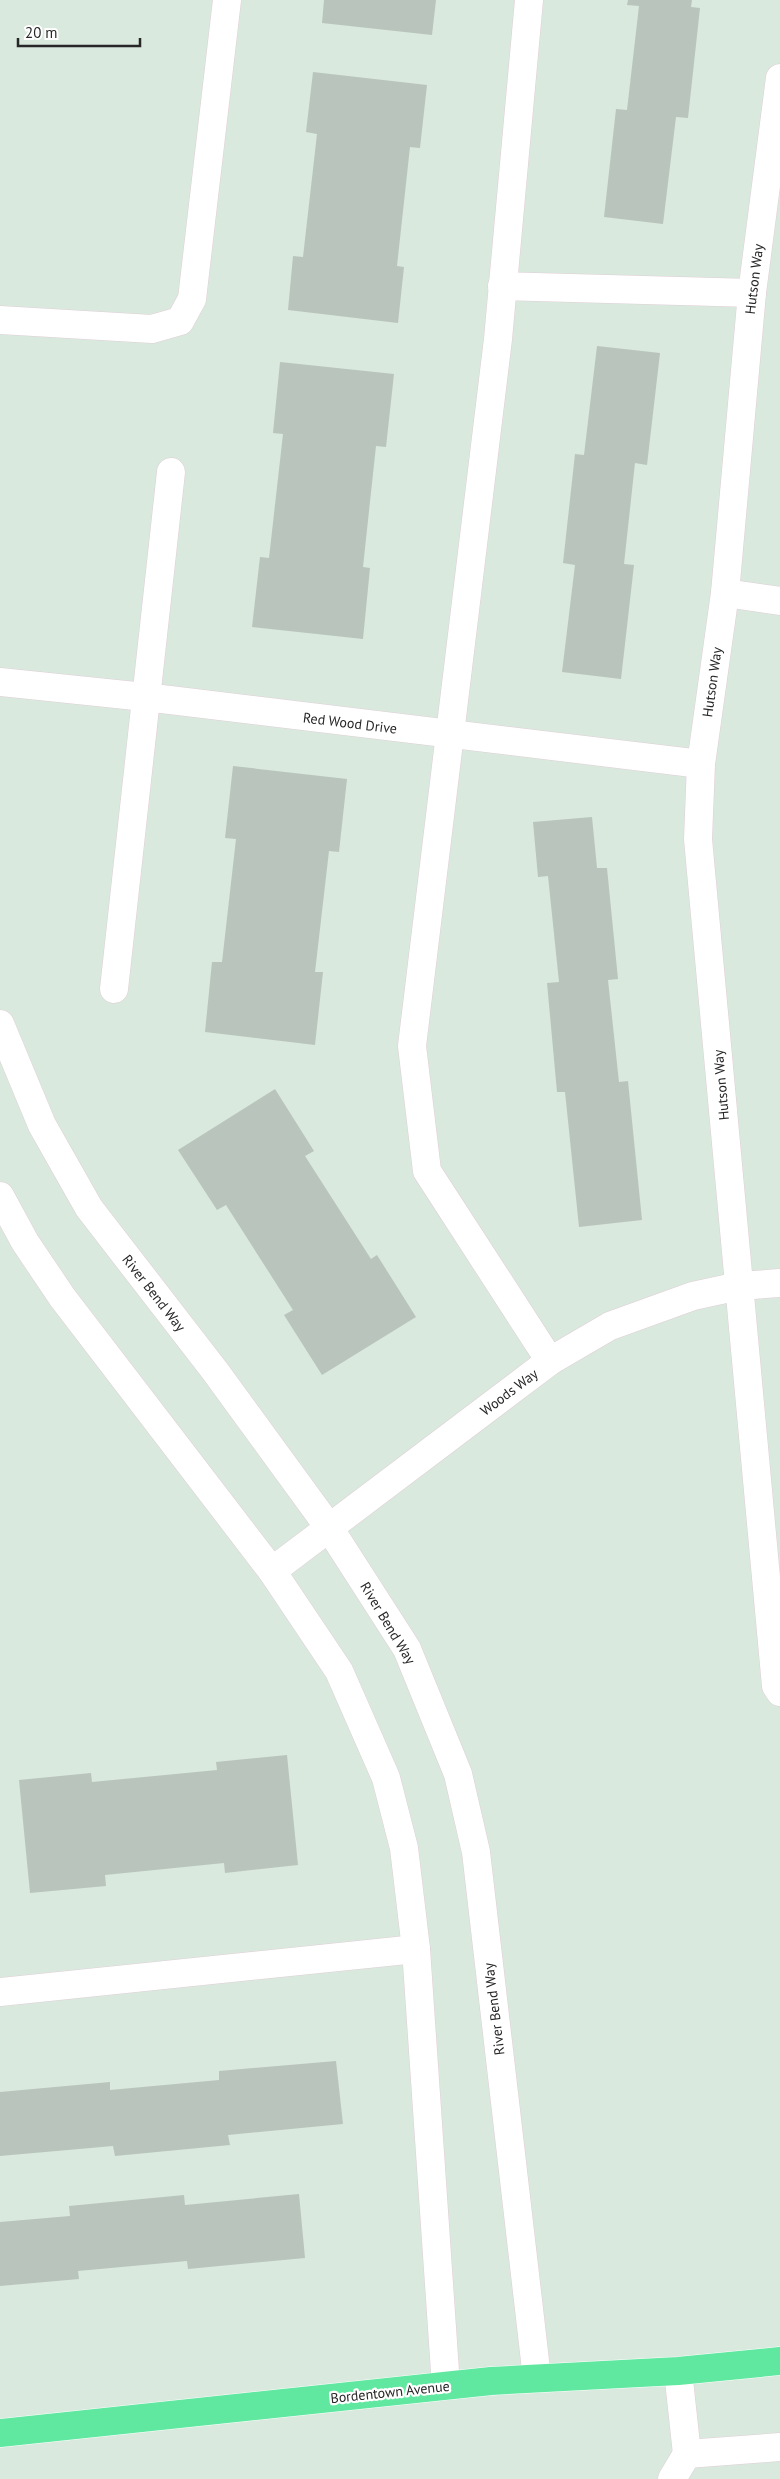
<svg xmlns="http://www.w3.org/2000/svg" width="780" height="2479" viewBox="0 0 780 2479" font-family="'PT Sans',sans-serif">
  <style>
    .building { fill: #b9c4bc }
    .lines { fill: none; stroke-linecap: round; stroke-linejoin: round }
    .minor-casing { stroke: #e0cfd7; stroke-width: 29 }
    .major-casing { stroke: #fff; stroke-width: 29 }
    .minor { stroke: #fff; stroke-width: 28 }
    .major { stroke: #60e8a1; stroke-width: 28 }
    .labels { text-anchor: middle; stroke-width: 4.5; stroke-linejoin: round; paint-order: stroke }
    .street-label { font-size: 14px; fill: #272727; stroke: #fff }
  </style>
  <rect width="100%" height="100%" fill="#d9e9de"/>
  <g class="building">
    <path d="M324 0H436L432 35 322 23Z"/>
    <path d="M628 0H692L691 7 700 8 688 118 676 117 663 224 604 217 616 109 627 110 639 6 627 5Z"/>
    <path d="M313 72 427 85 420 148 410 147 397 266 404 267 398 323 288 310 293 256 303 257 317 134 306 132Z"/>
    <path d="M597 346 660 353 647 465 635 463 624 564 634 565 621 679 562 672 575 565 563 563 575 454 584 455Z"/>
    <path d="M280 362 394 374 386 447 376 446 363 567 370 568 363 639 252 627 260 557 269 558 283 434 273 433Z"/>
    <path d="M233 766 347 779 339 852 329 851 315 972H323L315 1045 205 1032 212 962H222L236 839 225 838Z"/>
    <path d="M592 817 597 868H607L618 979 608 980 619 1082 628 1081 642 1220 579 1227 565 1092H557L547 983 559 982 548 876 538 877 533 822Z"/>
    <path d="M275 1089 314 1151 305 1156 371 1259 377 1255 416 1317 322 1375 284 1315 293 1310 226 1205 217 1210 178 1150Z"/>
    <path d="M287 1755 298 1865 225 1873 224 1863 105 1875 106 1886 30 1893 19 1780 91 1773 92 1782 217 1770 216 1762Z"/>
    <path d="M336 2061 343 2124 228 2135 230 2145 115 2156 113 2146 0 2156V2092L110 2082V2090L219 2080V2071Z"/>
    <path d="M299 2194 305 2258 188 2269 187 2261 78 2271 79 2279 0 2286V2222L70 2216 69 2206 184 2195 185 2205Z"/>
  </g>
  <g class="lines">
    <g class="minor-casing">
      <g id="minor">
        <path d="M529 0 498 339 412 1046 427 1171 550 1361"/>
        <path d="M780 78 752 293 725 593 701 764 698 839 776 1686 780 1692"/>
        <path d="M502 286 752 293"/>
        <path d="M0 320 152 329 180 321 192 299 227 0"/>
        <path d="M725 593 780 601"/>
        <path d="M0 682 145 697 701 764"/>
        <path d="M114 989 171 472"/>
        <path d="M0 1024 42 1125 89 1208 215 1371 328 1526 407 1649 458 1774 476 1852 537 2378"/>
        <path d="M0 1196 25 1242 62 1297 272 1571 339 1671 386 1778 404 1848 416 1949 446 2386"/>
        <path d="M272 1571 550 1361 610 1326 693 1296 739 1286 780 1283"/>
        <path d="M0 1992 416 1949"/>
        <path d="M678 2371 687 2454 780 2447"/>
        <path d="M672 2479 687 2454"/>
      </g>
    </g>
    <g class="major-casing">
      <path id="major" d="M0 2433 491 2381 678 2371 780 2361"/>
    </g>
    <use href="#minor" class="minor"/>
    <use href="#major" class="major"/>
  </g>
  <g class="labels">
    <g class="street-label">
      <text transform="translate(754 279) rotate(-83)" y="5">Hutson Way</text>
      <text transform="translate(712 682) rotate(-82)" y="5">Hutson Way</text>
      <text transform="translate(350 723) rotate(7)" y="5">Red Wood Drive</text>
      <text transform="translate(721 1085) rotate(-95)" y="5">Hutson Way</text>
      <text transform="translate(154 1293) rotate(52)" y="5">River Bend Way</text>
      <text transform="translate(509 1392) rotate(-37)" y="5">Woods Way</text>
      <text transform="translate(388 1623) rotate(59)" y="5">River Bend Way</text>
      <text transform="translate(494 2009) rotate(-97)" y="5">River Bend Way</text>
      <text transform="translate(390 2392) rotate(-6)" y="5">Bordentown Avenue</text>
    </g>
  </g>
  <path d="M18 38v8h122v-8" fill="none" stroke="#272727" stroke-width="2.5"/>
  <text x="25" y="38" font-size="15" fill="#272727" stroke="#ffffff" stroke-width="4" paint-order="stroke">20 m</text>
</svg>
